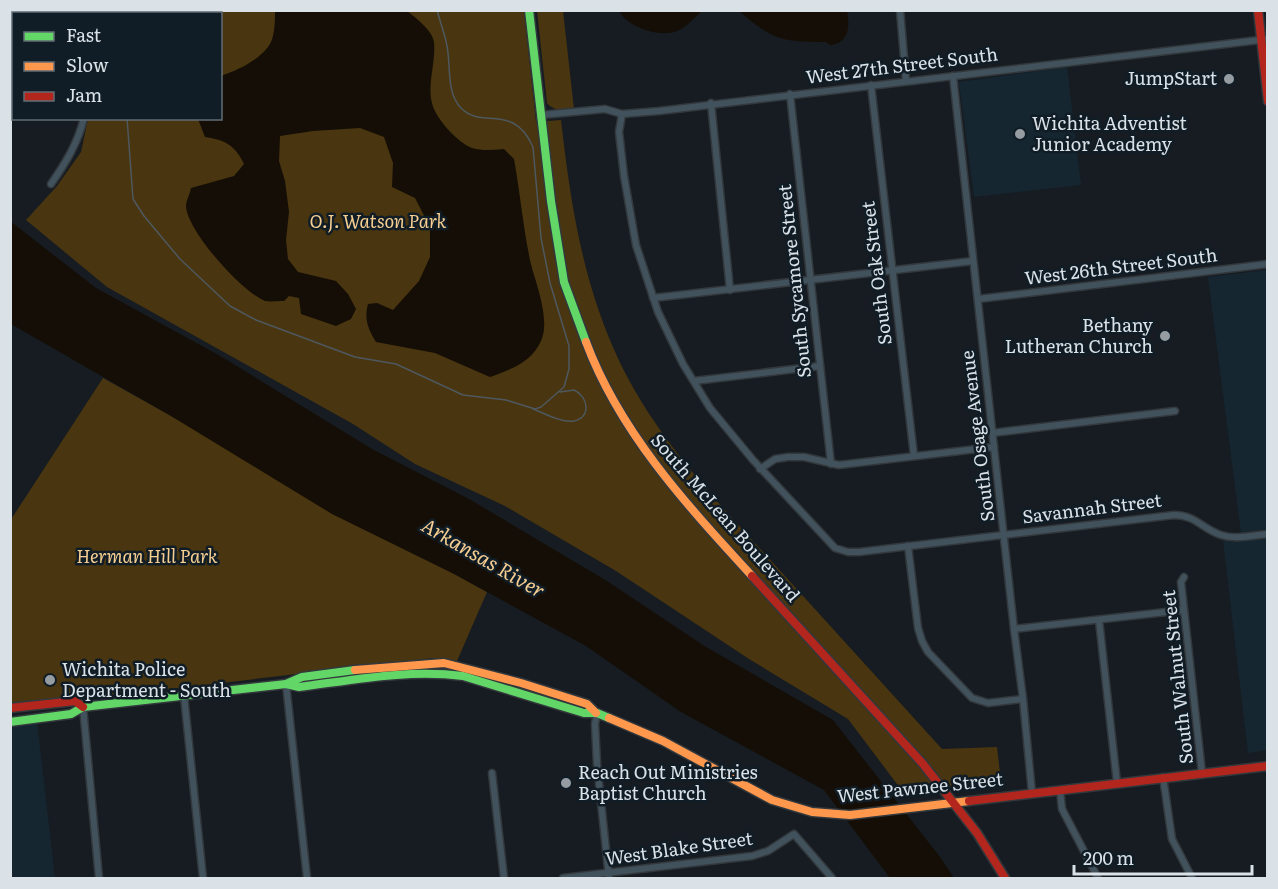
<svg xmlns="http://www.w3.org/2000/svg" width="1278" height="889" viewBox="0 0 1278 889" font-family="Literata,serif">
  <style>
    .built { fill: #152631 }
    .green { fill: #49350f }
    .water { fill: #140e06 }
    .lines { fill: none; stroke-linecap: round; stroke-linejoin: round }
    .street-casing { stroke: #32383c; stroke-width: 9 }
    .fast-casing { stroke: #32383c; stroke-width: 11 }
    .slow-casing { stroke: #32383c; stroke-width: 11 }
    .jam-casing { stroke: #32383c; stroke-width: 11 }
    .street { stroke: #41525d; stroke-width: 6 }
    .fast { stroke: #63d668; stroke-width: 8 }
    .slow { stroke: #ff974d; stroke-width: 8 }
    .jam { stroke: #b3261e; stroke-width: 8 }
    .rail { stroke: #4e585f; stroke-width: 1.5 }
    .poi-dot { fill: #959da2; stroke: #111d26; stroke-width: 2 }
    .labels { text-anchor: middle; stroke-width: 5; stroke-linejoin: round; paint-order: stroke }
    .street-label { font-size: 18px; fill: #dae2e8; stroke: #111d26 }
    .poi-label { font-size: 18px; fill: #dae2e8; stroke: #111d26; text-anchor: start }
    .park-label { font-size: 18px; font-style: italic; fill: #f6ce91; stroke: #111d26 }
    .water-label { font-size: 20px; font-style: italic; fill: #f7ce91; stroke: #111d26 }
  </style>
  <rect width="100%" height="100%" fill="#161c21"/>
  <g class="built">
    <path d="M1067 67 1081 185 974 197 959 82Z"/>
    <path d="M1267 270V529L1241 533 1208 277Z"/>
    <path d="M1267 538V750L1248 753 1223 540 1230 542Z"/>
    <path d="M37 722 55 878H11L10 725Z"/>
  </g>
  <g class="green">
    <path d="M87 11H524L536 122 561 120C570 199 581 272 612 345 648 430 713 497 774 564 830 626 886 687 942 749L997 747 1001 781 903 792 848 719 749 659 616 571 505 506 415 464 353 424 107 287 26 220 57 186 81 152 88 119 220 118V14H88Z"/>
    <path d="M537 11H563L574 109C563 110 555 112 547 103Z"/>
    <path d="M103 378 487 592 457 661 433 658 94 698 72 697 11 703 10 521Z"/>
  </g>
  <g class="water">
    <path d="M275 11H407C416 18 432 30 434 42 436 62 427 84 432 103 435 118 458 143 472 148 482 151 493 150 504 149L514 159C520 192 523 226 530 260 535 282 551 319 541 341 531 363 511 369 490 377L435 353 376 342C368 328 364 320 368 304L377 303 393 310 419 281 430 257V227L415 198 392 187 393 163 384 137 360 128 313 131 280 136 279 161 285 181 289 212 286 240 288 259 298 272 336 281 348 294 356 309 351 319 336 326 301 314 299 298 289 296 284 301C278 301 270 302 265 301 242 292 187 231 186 206 186 201 190 194 191 188L234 176 244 164C235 145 225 140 205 137L198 119 220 118 221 76C238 70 256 62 268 47 275 39 275 21 275 11Z"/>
    <path d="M619 11V10L702 11C694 18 687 27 677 31 660 38 627 27 619 11Z"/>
    <path d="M739 11H847C850 27 849 43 830 45L826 42C781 42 773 40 739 11Z"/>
    <path d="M10 221 96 288 222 357 372 449 469 499 607 581 706 647 833 720 940 857 954 878H890L824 790 681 712 586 646 454 574 332 514 171 416 11 324Z"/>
  </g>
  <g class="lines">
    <g class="street-casing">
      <g id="street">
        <path d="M81 10 82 14"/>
        <path d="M900 10 906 81"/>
        <path d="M45 14 70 10"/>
        <path d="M10 18 14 17"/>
        <path d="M953 76 1014 629 1023 699 1032 793"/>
        <path d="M871 85 914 456"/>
        <path d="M790 94 831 464"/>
        <path d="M711 103 730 290"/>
        <path d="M622 114 619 132 624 176 636 245 658 312 683 364 710 408 753 460 835 548 848 552H859L1174 515C1196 515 1202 529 1221 535 1235 540 1253 535 1268 534"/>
        <path d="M541 115 605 109 622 114 659 111 1268 39"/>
        <path d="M51 184C65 164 78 143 84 118"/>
        <path d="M653 298 973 261"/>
        <path d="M978 299 1268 264"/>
        <path d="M694 381 820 366"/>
        <path d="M992 433 1175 411"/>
        <path d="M760 469 775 459 788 457H804L839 465 994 447"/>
        <path d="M908 546 918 628 922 641 928 652 972 698 988 703 1023 699"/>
        <path d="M1184 577 1181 582 1202 773"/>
        <path d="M1099 620 1117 783"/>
        <path d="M1014 629 1184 610"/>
        <path d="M286 684 307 878"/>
        <path d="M184 696 203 878"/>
        <path d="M83 707 99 878"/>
        <path d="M597 713 595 724 597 764 609 878"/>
        <path d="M492 773 504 878"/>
        <path d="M1163 777 1172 839 1192 878"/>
        <path d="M1060 790 1062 809 1098 878"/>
        <path d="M563 878 752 856 768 851 794 834 832 878"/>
      </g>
    </g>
    <g class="fast-casing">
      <g id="fast">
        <path d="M529 10 551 201 564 282 586 342"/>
        <path d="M286 684 299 687C354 680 408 669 463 676L584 713H597L609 718"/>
        <path d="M10 722 71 714 83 707 286 684 302 677 355 670"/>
      </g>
    </g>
    <g class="slow-casing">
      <g id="slow">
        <path d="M586 342C620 433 687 505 752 576"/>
        <path d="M355 670 444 663 521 683 587 704 596 713"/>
        <path d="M609 718 663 741 772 800 812 812 850 815 969 801"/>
      </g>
    </g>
    <g class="jam-casing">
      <g id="jam">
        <path d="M1258 10 1268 101"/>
        <path d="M752 576 923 764 977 833 1005 878"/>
        <path d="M10 708 75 701 83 707"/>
        <path d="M969 801 1268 766"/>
      </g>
    </g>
    <use href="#street" class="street"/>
    <use href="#fast" class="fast"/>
    <use href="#slow" class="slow"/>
    <use href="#jam" class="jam"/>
    <g class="rail">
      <path d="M159 10 160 14"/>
      <path d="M134 14 135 10"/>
      <path d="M127 118 133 199 144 216 180 259 230 306 256 320 355 357 396 364 463 395 506 400 535 409 541 407 564 387 569 369V346L550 283 541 238 533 147C513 102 482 130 461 108 446 93 451 65 447 46 445 34 440 22 437 10"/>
      <path d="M533 409C544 413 561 423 574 421 592 417 588 396 574 390L560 392"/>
    </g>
  </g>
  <g class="poi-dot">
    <circle cx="1229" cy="79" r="6"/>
    <circle cx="1020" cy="134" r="6"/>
    <circle cx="1165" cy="336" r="6"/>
    <circle cx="50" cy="680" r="6"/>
    <circle cx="566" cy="783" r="6"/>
  </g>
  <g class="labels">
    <g class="street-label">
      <text transform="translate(902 66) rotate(-7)" y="6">West 27th Street South</text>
      <text transform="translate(1121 267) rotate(-7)" y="6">West 26th Street South</text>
      <text transform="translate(877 273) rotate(-97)" y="6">South Oak Street</text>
      <text transform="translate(795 281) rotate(-96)" y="6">South Sycamore Street</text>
      <text transform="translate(978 436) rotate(-97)" y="6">South Osage Avenue</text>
      <text transform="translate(1092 509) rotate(-7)" y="6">Savannah Street</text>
      <text transform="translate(725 518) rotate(49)" y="6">South McLean Boulevard</text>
      <text transform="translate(1178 677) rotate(-96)" y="6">South Walnut Street</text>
      <text transform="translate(920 788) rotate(-6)" y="6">West Pawnee Street</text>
      <text transform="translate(679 849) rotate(-8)" y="6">West Blake Street</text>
    </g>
    <g class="poi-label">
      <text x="1217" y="85" text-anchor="end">JumpStart</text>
      <text x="1032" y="130">Wichita Adventist<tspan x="1032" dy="21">Junior Academy</tspan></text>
      <text x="1153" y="332" text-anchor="end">Bethany<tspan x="1153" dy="21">Lutheran Church</tspan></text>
      <text x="62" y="676">Wichita Police<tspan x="62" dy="21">Department - South</tspan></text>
      <text x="578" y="779">Reach Out Ministries<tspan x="578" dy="21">Baptist Church</tspan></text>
    </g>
    <g class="park-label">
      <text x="378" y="228">O.J. Watson Park</text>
      <text x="147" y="563">Herman Hill Park</text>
    </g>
    <g class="water-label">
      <text transform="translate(483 558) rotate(30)" y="7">Arkansas River</text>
    </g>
  </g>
  <rect width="1278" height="889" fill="none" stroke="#dae2e8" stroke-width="24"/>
  <rect x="12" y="12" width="210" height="108" fill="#111d26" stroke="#616c74" stroke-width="1.5"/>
  <rect x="24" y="32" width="30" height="9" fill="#63d668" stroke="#616c74" stroke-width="1.5"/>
  <text x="66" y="42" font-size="18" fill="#dae2e8">Fast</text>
  <rect x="24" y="62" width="30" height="9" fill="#ff974d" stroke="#616c74" stroke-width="1.5"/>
  <text x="66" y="72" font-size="18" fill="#dae2e8">Slow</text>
  <rect x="24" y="92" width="30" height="9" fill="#b3261e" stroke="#616c74" stroke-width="1.5"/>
  <text x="66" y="102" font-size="18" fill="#dae2e8">Jam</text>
  <path d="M1074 865v9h178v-9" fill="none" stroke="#dae2e8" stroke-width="3"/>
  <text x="1083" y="865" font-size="18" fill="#dae2e8" stroke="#111d26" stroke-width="4.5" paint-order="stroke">200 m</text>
</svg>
